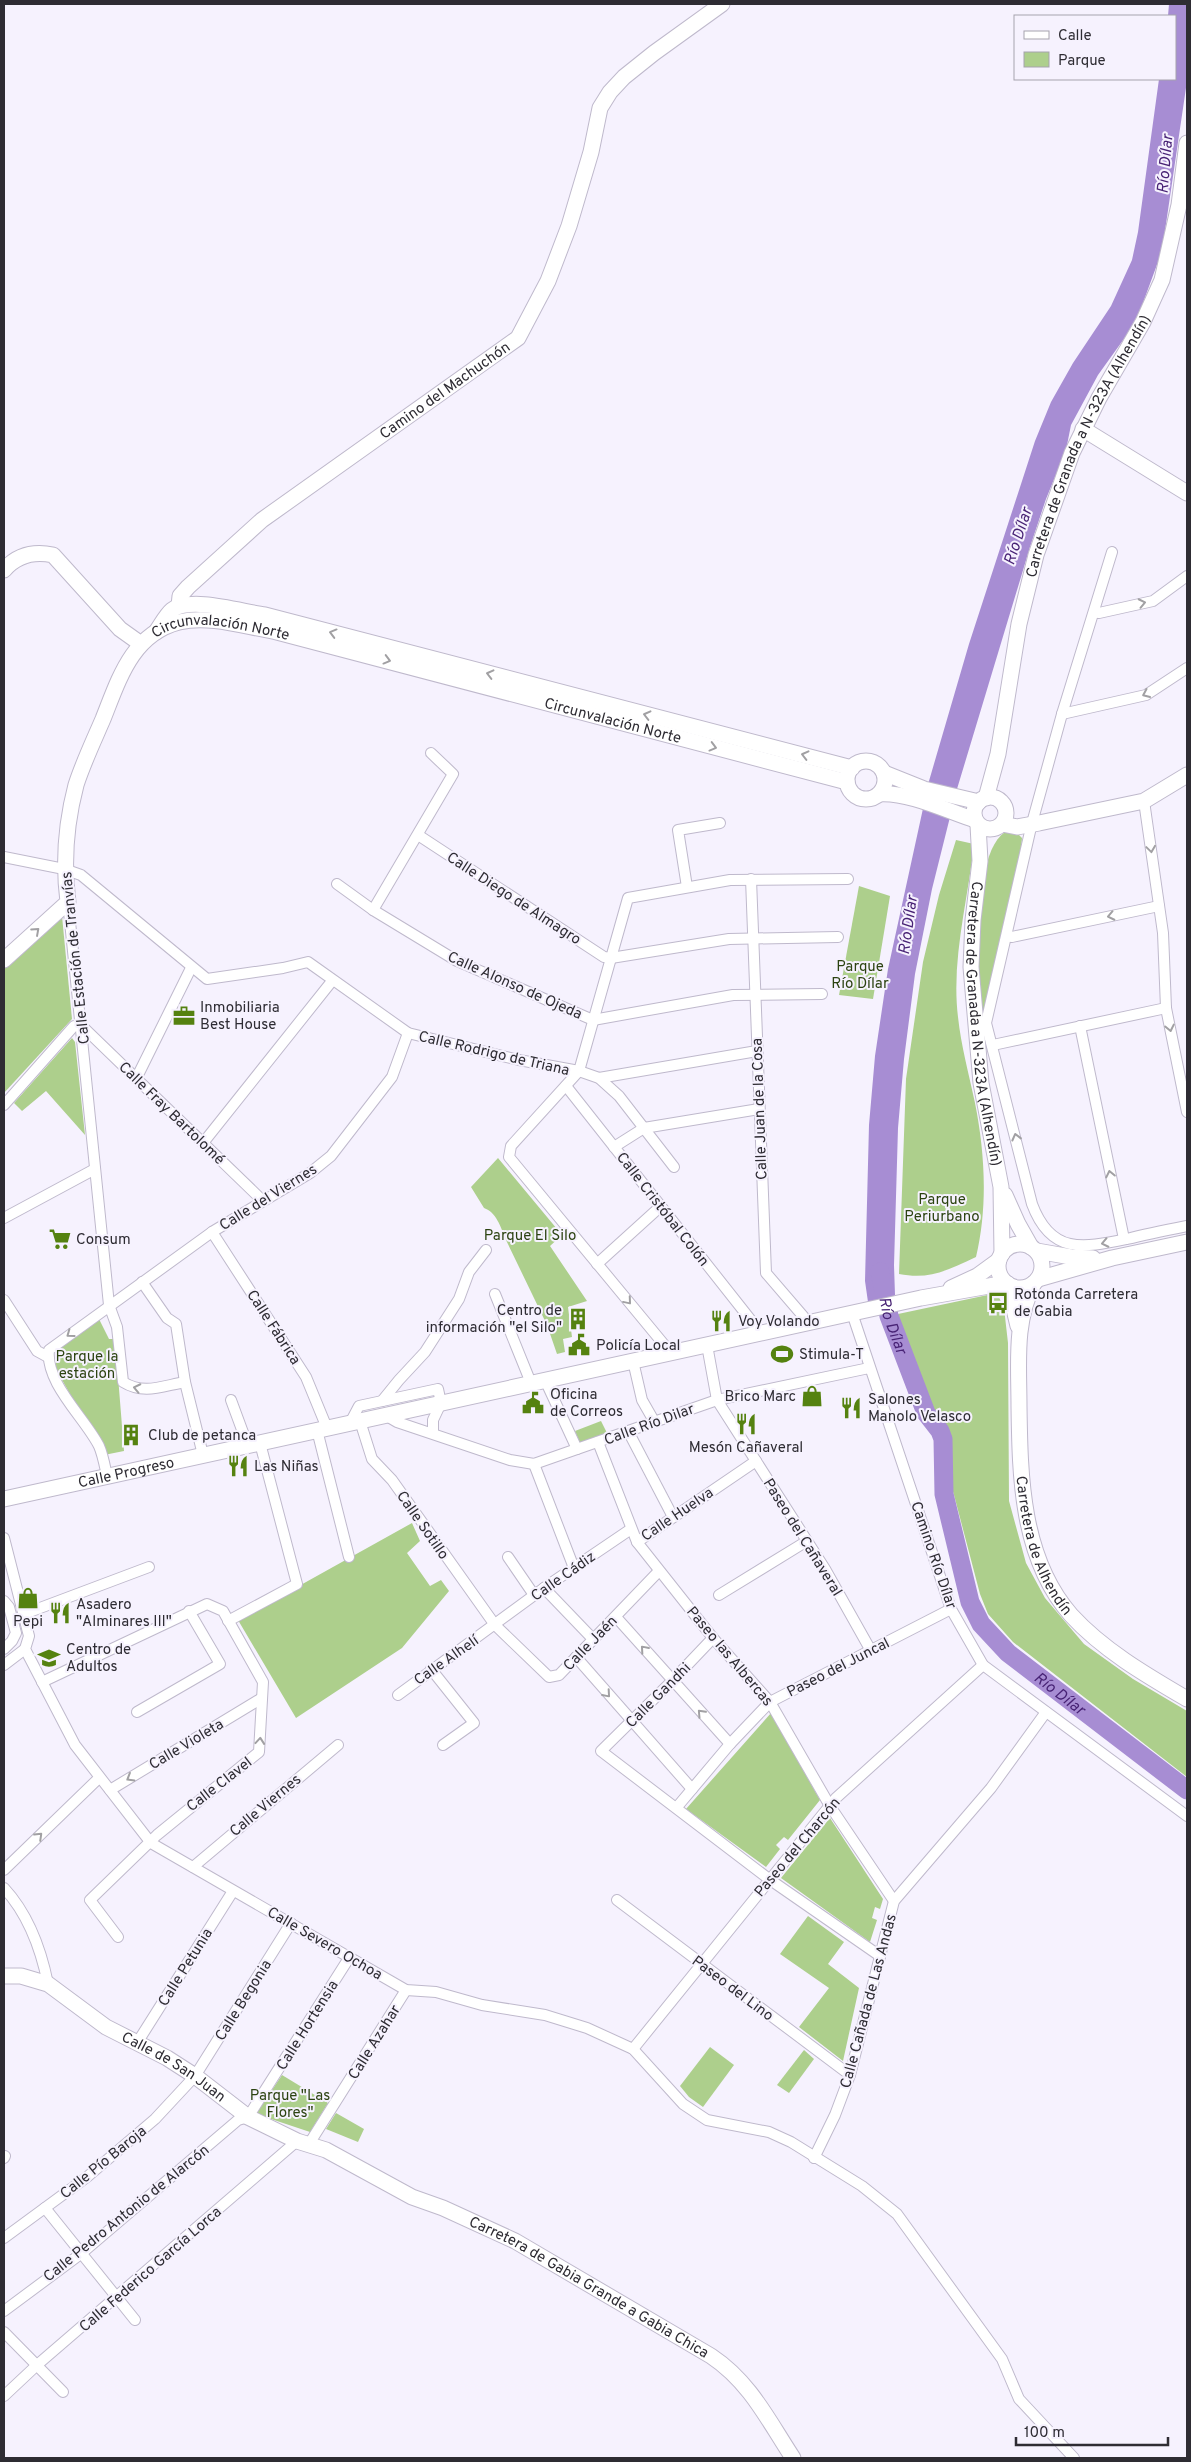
<svg xmlns="http://www.w3.org/2000/svg" width="1191" height="2462" viewBox="0 0 1191 2462" font-family="Overpass,sans-serif">
  <style>
    .green { fill: #adcf8c }
    .water { fill: #a78dd3 }
    .lines { fill: none; stroke-linecap: round; stroke-linejoin: round }
    .river { stroke: #a78dd3; stroke-width: 19 }
    .street-casing { stroke: #bfb9cc; stroke-width: 12 }
    .secondary-casing { stroke: #bfb9cc; stroke-width: 17 }
    .street { stroke: #fff; stroke-width: 10 }
    .secondary { stroke: #fff; stroke-width: 15 }
    .oneway { stroke: #a1a0a3 }
    .labels { text-anchor: middle; stroke-width: 4; stroke-linejoin: round; paint-order: stroke }
    .street-label { font-size: 15px; fill: #2e2c33; stroke: #f6f2fe }
    .park-label { font-size: 15px; fill: #2c4311; stroke: #f6f2fe }
    .poi-label { font-size: 15px; fill: #2e2c33; stroke: #f6f2fe; text-anchor: start }
    .water-label { font-size: 16px; font-style: italic; fill: #482375; stroke: #f6f2fe }
  </style>
  <rect width="100%" height="100%" fill="#f6f2fe"/>
  <g class="green">
    <path d="M1005 832H1016L1022 838 1021 849 981 1022C978 984 970 855 1005 832Z"/>
    <path d="M956 840 974 844C968 901 951 959 958 1017 961 1046 969 1074 975 1103 985 1153 988 1207 976 1257 948 1270 930 1280 899 1274L906 1079 923 962 939 895Z"/>
    <path d="M859 886 890 896 873 999 839 995Z"/>
    <path d="M62 916 72 1019 4 1093V969Z"/>
    <path d="M72 1038 75 1042 85 1135 46 1091 22 1111 14 1103Z"/>
    <path d="M498 1158 562 1235 550 1246 587 1301 568 1307 572 1337 563 1339 565 1352 557 1354 547 1325 505 1238C501 1227 496 1212 484 1208L471 1187Z"/>
    <path d="M997 1293 1004 1308 1008 1343 1009 1501 1026 1563 1045 1598 1084 1644 1133 1679 1187 1711V1777L1013 1642 988 1614 980 1594 954 1495 906 1346 898 1314Z"/>
    <path d="M99 1319 109 1339H115L124 1451 104 1455 56 1369C52 1345 81 1332 99 1319Z"/>
    <path d="M601 1421 607 1433 580 1443 575 1431Z"/>
    <path d="M412 1523 420 1541 407 1553 430 1586 441 1580 449 1591 402 1648 296 1718 238 1620Z"/>
    <path d="M771 1713 820 1800 788 1840 784 1837 776 1845 780 1849 766 1867 686 1809Z"/>
    <path d="M830 1818 883 1899 880 1909 875 1907 872 1918 877 1920 870 1942 781 1878Z"/>
    <path d="M808 1916 844 1942 828 1964 859 1988 843 2061 799 2027 829 1988 780 1954Z"/>
    <path d="M710 2047 734 2065 703 2107 689 2097 680 2086Z"/>
    <path d="M804 2050 814 2059 789 2093 777 2085Z"/>
    <path d="M282 2075 328 2103 310 2132 256 2114Z"/>
    <path d="M336 2113 364 2129 358 2142 326 2129Z"/>
  </g>
  <path class="water" d="M1169 4H1187V81L1162 251 1140 311 1126 336 1098 375 1071 425 1066 450 1046 499 1030 547 957 789 932 889 915 974 904 1059 898 1128 894 1265 895 1295 868 1302 865 1281 869 1125 875 1056 888 969 929 781 969 644 1035 441 1051 402 1073 363 1111 306 1132 260 1138 232 1159 79H1175V16H1168Z"/>
  <g class="lines">
    <path class="river" id="s1" d="M880 1272 889 1316 926 1413 940 1431 943 1439 944 1494 970 1602 981 1624 1008 1653 1187 1790"/>
    <g class="street-casing">
      <g id="street">
        <path d="M1112 552 1062 714 1032 823 986 1023 1032 1204C1051 1255 1083 1248 1127 1239 1147 1234 1167 1230 1187 1226"/>
        <path d="M1094 612 1099 613 1153 601 1187 576"/>
        <path d="M1062 714 1146 695 1187 668"/>
        <path d="M1144 801 1163 933 1166 1008 1187 1112"/>
        <path d="M418 835 604 957 611 958 729 939 838 937"/>
        <path d="M4 857 64 869 81 875 207 979 283 968 308 962 408 1033 519 1060 579 1071 599 1078 619 1096 674 1167"/>
        <path d="M751 879 766 1273 809 1323"/>
        <path d="M337 884 373 910 457 961 593 1020 733 995 822 994"/>
        <path d="M687 887 678 830 720 823"/>
        <path d="M68 902 109 1305 117 1327 123 1382C144 1395 162 1386 185 1382"/>
        <path d="M373 910 453 774 431 753"/>
        <path d="M1007 936 1012 937 1159 906"/>
        <path d="M1080 1026 1124 1239"/>
        <path d="M993 1045 1166 1008"/>
        <path d="M599 1078 757 1051"/>
        <path d="M136 1079 191 968"/>
        <path d="M566 1086 761 1333"/>
        <path d="M4 1105 74 1026H82L262 1200"/>
        <path d="M203 1143 332 981"/>
        <path d="M614 1147 644 1128 759 1109"/>
        <path d="M4 1218 95 1169"/>
        <path d="M212 1232 306 1377 327 1428"/>
        <path d="M597 1264 661 1206"/>
        <path d="M142 1282 167 1318 176 1324 185 1382 203 1455"/>
        <path d="M495 1294 531 1383"/>
        <path d="M4 1300 37 1351 48 1357"/>
        <path d="M852 1313 951 1609 983 1665 1187 1816"/>
        <path d="M707 1345 717 1400 825 1569 870 1649"/>
        <path d="M671 1353 509 1157 511 1146 579 1071 628 898 730 880 848 879"/>
        <path d="M633 1361 642 1400 654 1421"/>
        <path d="M545 1380 577 1449"/>
        <path d="M231 1400 248 1446"/>
        <path d="M382 1401 399 1380 425 1352 459 1299 469 1272 486 1250"/>
        <path d="M385 1415 397 1422 510 1460 534 1464 717 1400 869 1368"/>
        <path d="M360 1421 372 1459 392 1480 495 1625 549 1677 559 1675 659 1571"/>
        <path d="M350 1423 359 1406 438 1389 441 1403 433 1420V1433"/>
        <path d="M317 1430 349 1557"/>
        <path d="M628 1431 673 1517"/>
        <path d="M598 1442 637 1542 713 1638 770 1702 830 1806 894 1901"/>
        <path d="M534 1464 574 1568"/>
        <path d="M107 1476C105 1467 103 1455 99 1446 85 1418 45 1383 49 1350L212 1232 310 1173 331 1156 392 1077 408 1033"/>
        <path d="M4 1538 29 1636 25 1649 75 1745 151 1843 406 1990 436 1992 482 2005 545 2015 587 2028 633 2049 683 2104 707 2120 769 2132 791 2142 862 2186 897 2214 1002 2359 1019 2399 1074 2458"/>
        <path d="M637 1542 756 1461"/>
        <path d="M508 1557 534 1595"/>
        <path d="M544 1588 592 1638"/>
        <path d="M719 1595 807 1541"/>
        <path d="M4 1601 9 1607 16 1633 12 1641 4 1649"/>
        <path d="M24 1614 149 1567"/>
        <path d="M616 1617 730 1744"/>
        <path d="M228 1621 297 1584 260 1443"/>
        <path d="M713 1638 672 1681 601 1751 769 1879 880 1956"/>
        <path d="M576 1657 692 1789"/>
        <path d="M4 1665 25 1649"/>
        <path d="M431 1669 474 1723 443 1745"/>
        <path d="M42 1682 207 1604 223 1611 263 1682 259 1752 157 1835 90 1900 118 1937"/>
        <path d="M398 1695 544 1588 631 1529"/>
        <path d="M137 1712 220 1664 189 1611"/>
        <path d="M110 1790 262 1698"/>
        <path d="M677 1807 730 1744 770 1702 951 1609"/>
        <path d="M193 1867 338 1745"/>
        <path d="M4 1870 99 1778"/>
        <path d="M4 1888C29 1915 41 1949 48 1984"/>
        <path d="M617 1900 850 2075"/>
        <path d="M137 2043 233 1891"/>
        <path d="M633 2049 836 1798 983 1665"/>
        <path d="M309 2144 406 1990"/>
        <path d="M4 2158 5 2156"/>
        <path d="M814 2158 835 2115 850 2075 894 1901 991 1788 1046 1712"/>
        <path d="M45 2208 135 2320"/>
        <path d="M4 2238 87 2177 155 2119 195 2076 291 1923"/>
        <path d="M4 2311 82 2253 238 2120 248 2117 349 1958"/>
        <path d="M4 2332 63 2392"/>
        <path d="M4 2396 37 2365 297 2141"/>
      </g>
    </g>
    <g class="secondary-casing">
      <g id="secondary">
        <path d="M1083 429 1187 493"/>
        <path d="M4 570C17 555 34 551 53 555L120 629 141 644"/>
        <path id="s2" d="M179 606 180 596 188 587 262 520 518 338 548 281 569 226 591 152 600 108 610 92 624 77 654 53 722 4"/>
        <path d="M156 632C161 625 166 615 172 610 191 596 242 612 265 615L852 768"/>
        <circle cx="866" cy="780" r="19"/>
        <path d="M884 773 924 789 979 802"/>
        <path d="M879 794C909 792 947 811 975 820"/>
        <circle cx="990" cy="813" r="16"/>
        <path id="s3" d="M986 798 998 754 1019 624 1036 555 1072 453 1099 398 1143 322 1162 280 1179 205 1187 143"/>
        <path d="M1002 824 1017 827 1039 823 1144 801 1187 775"/>
        <path id="s4" d="M978 825 980 861 973 920 971 967 981 1083 1001 1187 1002 1254"/>
        <path id="s5" d="M4 960 68 902C63 863 66 823 76 785 83 763 94 740 103 719 119 679 132 634 179 622 209 615 243 626 273 631L847 782"/>
        <path d="M1005 1195 1018 1224 1031 1247"/>
        <circle cx="1020" cy="1266" r="22"/>
        <path d="M1037 1251 1071 1257 1093 1258"/>
        <path d="M1038 1279 1112 1258 1187 1242"/>
        <path id="s6" d="M1034 1283C1014 1322 1019 1364 1019 1406 1020 1476 1021 1558 1071 1615 1103 1650 1146 1675 1187 1699"/>
        <path d="M1008 1284 1018 1326"/>
        <path d="M951 1288 977 1276 999 1260"/>
        <path id="s7" d="M4 1499 921 1298 1006 1283"/>
        <path id="s8" d="M4 1976H21L48 1984 106 2027 167 2058 195 2076 248 2117 297 2141 326 2150 412 2197 443 2208 515 2241 711 2356C750 2382 768 2420 793 2458"/>
      </g>
    </g>
    <use href="#street" class="street"/>
    <use href="#secondary" class="secondary"/>
  </g>
  <defs><path id="oneway-chevron" d="M-2-3.5L2.5 0L-2 3.5" fill="none" stroke-width="1.6" stroke-linecap="round" stroke-linejoin="round" transform="scale(1.25)"/></defs>
  <g class="oneway">
    <use href="#oneway-chevron" transform="translate(1142 603) rotate(-12)"/>
    <use href="#oneway-chevron" transform="translate(333 633) rotate(-165)"/>
    <use href="#oneway-chevron" transform="translate(387 660) rotate(15)"/>
    <use href="#oneway-chevron" transform="translate(490 674) rotate(-166)"/>
    <use href="#oneway-chevron" transform="translate(1146 694) rotate(156)"/>
    <use href="#oneway-chevron" transform="translate(647 715) rotate(-166)"/>
    <use href="#oneway-chevron" transform="translate(713 747) rotate(15)"/>
    <use href="#oneway-chevron" transform="translate(805 755) rotate(-166)"/>
    <use href="#oneway-chevron" transform="translate(1151 849) rotate(82)"/>
    <use href="#oneway-chevron" transform="translate(1111 916) rotate(168)"/>
    <use href="#oneway-chevron" transform="translate(36 931) rotate(-42)"/>
    <use href="#oneway-chevron" transform="translate(1170 1028) rotate(78)"/>
    <use href="#oneway-chevron" transform="translate(1016 1137) rotate(-104)"/>
    <use href="#oneway-chevron" transform="translate(1110 1174) rotate(-102)"/>
    <use href="#oneway-chevron" transform="translate(1105 1243) rotate(168)"/>
    <use href="#oneway-chevron" transform="translate(628 1301) rotate(50)"/>
    <use href="#oneway-chevron" transform="translate(70 1334) rotate(144)"/>
    <use href="#oneway-chevron" transform="translate(137 1388) rotate(-168)"/>
    <use href="#oneway-chevron" transform="translate(644 1649) rotate(-131)"/>
    <use href="#oneway-chevron" transform="translate(607 1694) rotate(49)"/>
    <use href="#oneway-chevron" transform="translate(701 1713) rotate(-133)"/>
    <use href="#oneway-chevron" transform="translate(260 1741) rotate(-85)"/>
    <use href="#oneway-chevron" transform="translate(130 1778) rotate(149)"/>
    <use href="#oneway-chevron" transform="translate(39 1836) rotate(-44)"/>
  </g>
  <defs>
    <g id="office-bare" transform="scale(1.725)"><path d="M-6-3h4V-5.5h4V-3h4V5H-6ZM-1-4.5V-3h2v-1.5ZM-6 0V1H6V0Z" fill="#558210" stroke="#f6f2fe" stroke-width="2.5" paint-order="stroke"/></g>
    <g id="supermarket-bare" transform="scale(1.725)"><path d="M-6-5.5h2.5l.6 2H6L4.5 2H-2.5L-4.4-4H-6ZM-1.5 3.2a1.3 1.3 0 1 0 .1 0ZM3 3.2a1.3 1.3 0 1 0 .1 0Z" fill="#558210" stroke="#f6f2fe" stroke-width="2.5" paint-order="stroke"/></g>
    <g id="bus-bare" transform="scale(1.725)"><path d="M-5-6H5V4H4V6H2V4H-2V6H-4V4H-5ZM-3.5-4V0h7V-4ZM-3.5 1.2v1.5H-2V1.2ZM2 1.2v1.5H3.5V1.2Z" fill="#558210" stroke="#f6f2fe" stroke-width="2.5" paint-order="stroke"/></g>
    <g id="building-bare" transform="scale(1.725)"><path d="M-4-6H4V6H1V3H-1V6H-4ZM-2.5-4.3h1.7v1.8h-1.7ZM.8-4.3h1.7v1.8H.8ZM-2.5-1h1.7V.8h-1.7ZM.8-1h1.7V.8H.8Z" fill="#558210" stroke="#f6f2fe" stroke-width="2.5" paint-order="stroke"/></g>
    <g id="restaurant-bare" transform="scale(1.725)"><path d="M-5-6h1v4h1v-4h1v4h1v-4h1v5L-1.5 .5V6h-2V.5L-5-1ZM5-6V6H3V1.5H1.5Q1.5-4 5-6Z" fill="#558210" stroke="#f6f2fe" stroke-width="2.5" paint-order="stroke"/></g>
    <g id="civic-bare" transform="scale(1.725)"><path d="M-.6-6.5H3V-4.5H.6V-3L4-1V1h2V6H-6V1h2V-1L-.6-3ZM-1.2 2.5V6h2.4V2.5Z" fill="#558210" stroke="#f6f2fe" stroke-width="2.5" paint-order="stroke"/></g>
    <g id="stadium-bare" transform="scale(1.725)"><path d="M0-5a6.5 5 0 1 0 0 10a6.5 5 0 1 0 0-10ZM-3.5-1.8h7v3.6h-7Z" fill="#558210" stroke="#f6f2fe" stroke-width="2.5" paint-order="stroke"/></g>
    <g id="shop-bare" transform="scale(1.725)"><path d="M-5-2.5h2.3a2.7 3.5 0 0 1 5.4 0H5L5.5 6h-11ZM-1.5-2.5h3a1.5 2.3 0 0 0-3 0Z" fill="#558210" stroke="#f6f2fe" stroke-width="2.5" paint-order="stroke"/></g>
    <g id="school-bare" transform="scale(1.725)"><path d="M0-5L7-2L0 1L-7-2ZM-4 1L0 2.5L4 1V4Q0 6-4 4Z" fill="#558210" stroke="#f6f2fe" stroke-width="2.5" paint-order="stroke"/></g>
  </defs>
  <g fill-rule="evenodd">
    <use href="#office-bare" x="184" y="1016"/>
    <use href="#supermarket-bare" x="60" y="1239"/>
    <use href="#bus-bare" x="998" y="1303"/>
    <use href="#building-bare" x="578" y="1319"/>
    <use href="#restaurant-bare" x="721" y="1321"/>
    <use href="#civic-bare" x="579" y="1345"/>
    <use href="#stadium-bare" x="782" y="1354"/>
    <use href="#shop-bare" x="812" y="1396"/>
    <use href="#civic-bare" x="533" y="1403"/>
    <use href="#restaurant-bare" x="851" y="1408"/>
    <use href="#restaurant-bare" x="746" y="1424"/>
    <use href="#building-bare" x="131" y="1435"/>
    <use href="#restaurant-bare" x="238" y="1466"/>
    <use href="#shop-bare" x="28" y="1598"/>
    <use href="#restaurant-bare" x="60" y="1613"/>
    <use href="#school-bare" x="49" y="1658"/>
  </g>
  <g class="labels">
    <g class="street-label">
      <text dy="5" stroke="none"><textPath href="#s2" startOffset="346">Camino del Machuchón</textPath></text>
      <text dy="5" stroke="none"><textPath href="#s3" startOffset="369">Carretera de Granada a N-323A (Alhendín)</textPath></text>
      <text dy="5" stroke="none"><textPath href="#s5" startOffset="446">Circunvalación Norte</textPath></text>
      <text dy="5" stroke="none"><textPath href="#s5" startOffset="851">Circunvalación Norte</textPath></text>
      <text transform="translate(514 898) rotate(33)" y="5">Calle Diego de Almagro</text>
      <text transform="translate(75 958) rotate(-96)" y="5">Calle Estación de Tranvías</text>
      <text transform="translate(515 985) rotate(24)" y="5">Calle Alonso de Ojeda</text>
      <text dy="5" stroke="none"><textPath href="#s4" startOffset="200">Carretera de Granada a N-323A (Alhendín)</textPath></text>
      <text transform="translate(494 1053) rotate(13)" y="5">Calle Rodrigo de Triana</text>
      <text transform="translate(759 1109) rotate(-92)" y="5">Calle Juan de la Cosa</text>
      <text transform="translate(172 1113) rotate(44)" y="5">Calle Fray Bartolomé</text>
      <text transform="translate(268 1197) rotate(-32)" y="5">Calle del Viernes</text>
      <text transform="translate(663 1209) rotate(52)" y="5">Calle Cristóbal Colón</text>
      <text transform="translate(274 1327) rotate(57)" y="5">Calle Fábrica</text>
      <text transform="translate(649 1424) rotate(-20)" y="5">Calle Río Dilar</text>
      <text dy="5" stroke="none"><textPath href="#s7" startOffset="125">Calle Progreso</textPath></text>
      <text transform="translate(677 1514) rotate(-34)" y="5">Calle Huelva</text>
      <text transform="translate(423 1525) rotate(55)" y="5">Calle Sotillo</text>
      <text transform="translate(803 1537) rotate(58)" y="5">Paseo del Cañaveral</text>
      <text dy="5" stroke="none"><textPath href="#s6" startOffset="269">Carretera de Alhendín</textPath></text>
      <text transform="translate(934 1555) rotate(71)" y="5">Camino Río Dílar</text>
      <text transform="translate(563 1576) rotate(-35)" y="5">Calle Cádiz</text>
      <text transform="translate(590 1643) rotate(-46)" y="5">Calle Jaén</text>
      <text transform="translate(730 1656) rotate(50)" y="5">Paseo las Albercas</text>
      <text transform="translate(446 1660) rotate(-35)" y="5">Calle Alhelí</text>
      <text transform="translate(838 1667) rotate(-27)" y="5">Paseo del Juncal</text>
      <text transform="translate(658 1695) rotate(-45)" y="5">Calle Gandhi</text>
      <text transform="translate(186 1744) rotate(-31)" y="5">Calle Violeta</text>
      <text transform="translate(219 1784) rotate(-38)" y="5">Calle Clavel</text>
      <text transform="translate(265 1805) rotate(-40)" y="5">Calle Viernes</text>
      <text transform="translate(797 1847) rotate(-50)" y="5">Paseo del Charcón</text>
      <text transform="translate(325 1943) rotate(30)" y="5">Calle Severo Ochoa</text>
      <text transform="translate(185 1967) rotate(-58)" y="5">Calle Petunia</text>
      <text transform="translate(733 1988) rotate(37)" y="5">Paseo del Lino</text>
      <text transform="translate(243 2000) rotate(-58)" y="5">Calle Begonia</text>
      <text transform="translate(868 2001) rotate(-75)" y="5">Calle Cañada de Las Andas</text>
      <text transform="translate(307 2025) rotate(-58)" y="5">Calle Hortensia</text>
      <text transform="translate(374 2042) rotate(-58)" y="5">Calle Azahar</text>
      <text dy="5" stroke="none"><textPath href="#s8" startOffset="196">Calle de San Juan</textPath></text>
      <text transform="translate(103 2162) rotate(-39)" y="5">Calle Pío Baroja</text>
      <text transform="translate(126 2213) rotate(-39)" y="5">Calle Pedro Antonio de Alarcón</text>
      <text transform="translate(150 2269) rotate(-41)" y="5">Calle Federico García Lorca</text>
      <text dy="5" stroke="none"><textPath href="#s8" startOffset="668">Carretera de Gabia Grande a Gabia Chica</textPath></text>
    </g>
    <g class="park-label">
      <text x="860" y="971">Parque<tspan x="860" dy="17">Río Dílar</tspan></text>
      <text x="942" y="1204">Parque<tspan x="942" dy="17">Periurbano</tspan></text>
      <text x="530" y="1240">Parque El Silo</text>
      <text x="87" y="1361">Parque la<tspan x="87" dy="17">estación</tspan></text>
      <text x="290" y="2100">Parque "Las<tspan x="290" dy="17">Flores"</tspan></text>
    </g>
    <g class="poi-label">
      <text x="200" y="1012">Inmobiliaria<tspan x="200" dy="17">Best House</tspan></text>
      <text x="76" y="1244">Consum</text>
      <text x="1014" y="1299">Rotonda Carretera<tspan x="1014" dy="17">de Gabia</tspan></text>
      <text x="562" y="1315" text-anchor="end">Centro de<tspan x="562" dy="17">información "el Silo"</tspan></text>
      <text x="738" y="1326">Voy Volando</text>
      <text x="596" y="1350">Policía Local</text>
      <text x="799" y="1359">Stimula-T</text>
      <text x="550" y="1399">Oficina<tspan x="550" dy="17">de Correos</tspan></text>
      <text x="796" y="1401" text-anchor="end">Brico Marc</text>
      <text x="868" y="1404">Salones<tspan x="868" dy="17">Manolo Velasco</tspan></text>
      <text x="148" y="1440">Club de petanca</text>
      <text x="746" y="1452" text-anchor="middle">Mesón Cañaveral</text>
      <text x="254" y="1471">Las Niñas</text>
      <text x="76" y="1609">Asadero<tspan x="76" dy="17">"Alminares III"</tspan></text>
      <text x="28" y="1626" text-anchor="middle">Pepi</text>
      <text x="66" y="1654">Centro de<tspan x="66" dy="17">Adultos</tspan></text>
    </g>
    <g class="water-label">
      <text transform="translate(1164 164) rotate(-85)" y="6">Río Dílar</text>
      <text transform="translate(1017 536) rotate(-72)" y="6">Río Dílar</text>
      <text transform="translate(907 925) rotate(-82)" y="6">Río Dílar</text>
      <text dy="6" stroke="none"><textPath href="#s1" startOffset="55">Río Dílar</textPath></text>
      <text dy="6" stroke="none"><textPath href="#s1" startOffset="476">Río Dílar</textPath></text>
    </g>
  </g>
  <rect width="1191" height="2462" fill="none" stroke="#2e2c33" stroke-width="10"/>
  <rect x="1014" y="15" width="162" height="65" fill="#f6f2fe" stroke="#a6a3ad"/>
  <rect x="1024" y="31" width="25" height="8" fill="#ffffff" stroke="#a6a3ad"/>
  <text x="1058" y="40" font-size="15" fill="#2e2c33">Calle</text>
  <rect x="1024" y="52" width="25" height="15" fill="#adcf8c" stroke="#a6a3ad"/>
  <text x="1058" y="65" font-size="15" fill="#2e2c33">Parque</text>
  <path d="M1016 2437v8h152v-8" fill="none" stroke="#2e2c33" stroke-width="2.5"/>
  <text x="1024" y="2437" font-size="15" fill="#2e2c33" stroke="#f6f2fe" stroke-width="4" paint-order="stroke">100 m</text>
</svg>
